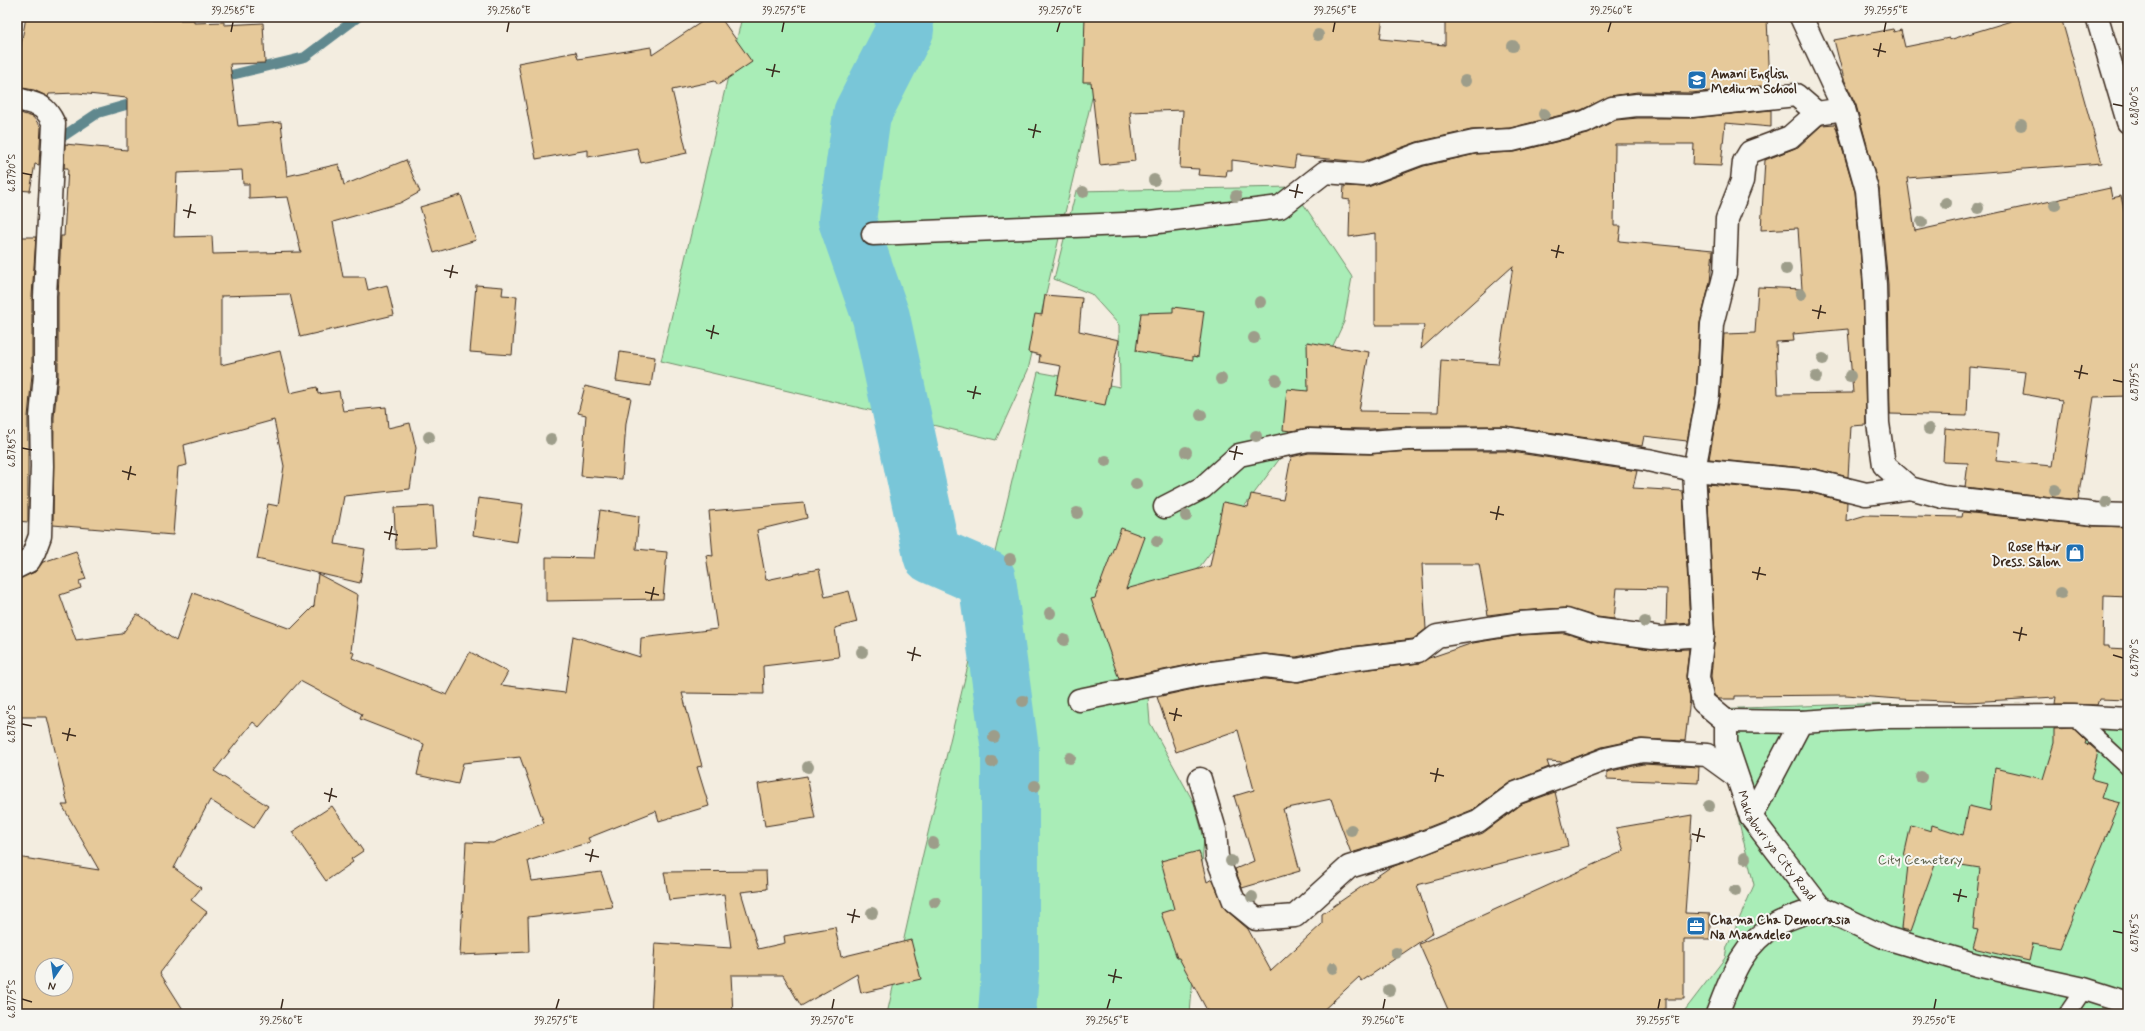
<svg xmlns="http://www.w3.org/2000/svg" width="2145" height="1031" viewBox="0 0 2145 1031" font-family="Mynerve,sans-serif">
  <style>
    .green { fill: #a9edb7; stroke: #728c6a }
    .lines { fill: none; stroke-linecap: round; stroke-linejoin: round }
    .stream { stroke: #60888e; stroke-width: 10 }
    .river { stroke: #79c6d8; stroke-width: 58 }
    .building { fill: #e6c99a; stroke: #3b2a1e; fill-rule: evenodd }
    .service-casing { stroke: #3b2a1e; stroke-width: 19 }
    .minor-casing { stroke: #3b2a1e; stroke-width: 25 }
    .service { stroke: #f6f6f2; stroke-width: 16 }
    .minor { stroke: #f6f6f2; stroke-width: 22 }
    .tree { fill: #9d9d8a }
    .ticks { fill: none; stroke: #3b2a1e; stroke-width: 1.5 }
    .labels { text-anchor: middle; stroke-width: 4; stroke-linejoin: round; paint-order: stroke }
    .poi-label { font-size: 13px; font-weight: bold; fill: #3b2a1e; stroke: #f6f6f2; text-anchor: start }
    .street-label { font-size: 13px; fill: #3b2a1e; stroke: #f6f6f2 }
    .park-label { font-size: 13px; fill: #565b44; stroke: #f6f6f2 }
    .neatline { fill: none; stroke: #3b2a1e; stroke-width: 1.5 }
    .ticks-label { font-size: 10px; text-anchor: middle; fill: #3b2a1e }
  </style>
  <rect width="100%" height="100%" fill="#f3ede0"/>
  <filter id="ink" filterUnits="userSpaceOnUse"><feTurbulence type="fractalNoise" baseFrequency=".025" numOctaves="2"/><feDisplacementMap in="SourceGraphic" scale="8" xChannelSelector="R" yChannelSelector="G"/><feConvolveMatrix kernelMatrix="1 2 1 2 8 2 1 2 1" color-interpolation-filters="sRGB"/></filter>
  <g filter="url(#ink)">
    <g class="green">
      <path d="M742 17H1111L1028 370 996 440 661 361Z"/>
      <path d="M1292 187 1352 277 1344 322 1281 457 1198 569 1142 618 1150 723 1194 803 1204 838 1190 1014H887L923 854 1038 372 1120 387 1119 325 1091 294 1054 279 1076 191Z"/>
      <path d="M1861 704 2128 709V1014H1682L1725 958 1727 947 1754 885 1712 709Z"/>
    </g>
    <g class="lines">
      <g class="stream">
        <path d="M219 78 305 57 358 17"/>
        <path d="M58 144 59 139 98 113 140 101"/>
      </g>
      <path class="river" d="M903 17 905 30 862 114 847 220 881 317 932 555 987 579 1010 750V973L1007 1014"/>
    </g>
    <g class="building">
      <path d="M26 17H121V20H194V23L224 22V25L263 23 265 63 230 64 238 126 281 122 287 176 339 164 344 185 406 160 420 192 400 203 333 222 343 277H365L368 290 387 285 394 315 300 337 290 294 221 296V365L280 351 290 393 317 387 318 394 339 391 343 411 386 407 388 428 410 423 416 448 410 489 344 496 335 544 365 549 360 583 257 559 268 504 278 506 284 466 274 420 184 445 187 465 178 467 173 535 53 525 54 417 58 375V296L61 236H64L68 168H64L65 144 127 150V98L78 93 49 94 48 97 34 90 17 87V67ZM242 170 243 184H249V199L288 197 301 252 213 254 212 236 174 237 177 173Z"/>
      <path d="M709 17H720L752 62 718 85 715 81 672 90 687 153 641 163 637 148 588 157V150L536 159 518 63 576 52 578 59 651 47 652 55Z"/>
      <path d="M1085 17H1383L1380 39 1445 45V17H1762V19H1767L1770 85 1691 93 1637 92 1611 96 1581 110 1510 128 1471 130 1417 142 1362 162 1296 156 1294 168 1232 160V170H1227L1226 177 1198 175 1199 169 1180 168 1183 110 1130 112 1135 161 1100 165 1091 82H1083Z"/>
      <path d="M2024 17H2061L2102 163 1907 178 1915 231 2110 188 2112 198 2121 196 2128 228V396L2094 397 2078 500 1965 487 1968 463 1943 462 1945 428 1999 434 1996 461 2052 466 2062 401 2023 394 2026 372 1969 367 1967 416 1890 414 1888 284 1879 189 1856 105 1844 79 1834 40 1893 29 1894 32 1901 30 1905 47 1949 38V40Z"/>
      <path d="M1771 110V127L1725 123 1721 166 1693 165 1694 144H1615L1614 226H1621L1619 241 1713 250 1710 282 1700 323 1696 394 1687 441 1644 436 1642 446 1506 426H1408L1370 429 1308 428 1291 431 1283 430 1287 389 1308 391 1307 342 1369 352 1359 411 1438 412 1441 360 1498 364 1513 266 1421 349 1424 325H1375V233L1349 237 1350 200 1343 199 1344 186 1368 187 1424 166 1476 154 1515 152 1588 134 1616 120 1638 118H1693Z"/>
      <path d="M17 112 33 117 41 127 39 165 35 164 30 191 17 190Z"/>
      <path d="M1835 124 1855 192 1863 285 1866 425 1851 426 1848 477 1815 469 1709 459 1720 396 1724 334 1755 333 1758 287 1802 289 1798 228 1761 230 1765 160 1798 147 1822 125ZM1848 329 1853 393 1778 394 1776 342 1794 341 1793 334Z"/>
      <path d="M461 195 476 240 434 253 420 207Z"/>
      <path d="M17 237H36L32 296V374L28 417V522L17 521Z"/>
      <path d="M476 285 503 287 502 295 517 296 512 355 470 352Z"/>
      <path d="M1045 295 1082 298 1079 331 1119 340 1105 405 1055 395 1061 366 1039 362 1040 355 1028 352 1035 314 1042 315Z"/>
      <path d="M1173 307 1204 311 1198 357 1193 356V360L1136 351 1141 313 1173 312Z"/>
      <path d="M620 352 655 357 651 386 616 381Z"/>
      <path d="M585 386 631 398 626 423 622 479 581 476 586 415 578 413Z"/>
      <path d="M1409 451H1505L1637 471 1633 488 1683 491 1690 623 1666 625 1667 589 1617 588 1614 619 1597 617 1565 608 1519 611 1488 615 1479 564H1422L1426 629 1413 639 1342 648 1296 657 1264 654 1203 662 1119 679 1091 599 1095 598 1121 528 1145 537 1126 589 1210 566 1223 502 1248 507 1251 494 1283 500 1291 457 1309 453 1370 454Z"/>
      <path d="M1707 484 1812 493 1847 502 1846 521 1866 515 1962 517 1963 512 2094 526 2128 527V597L2104 596 2103 646H2109V648L2128 649V700L2099 699 2097 705 2055 704 2056 697 1968 702 1898 699 1846 695 1735 696V699H1719L1714 695 1711 676 1715 634Z"/>
      <path d="M478 498 523 504 517 542 473 535Z"/>
      <path d="M804 503 807 518 757 530 766 580 819 569 825 597 849 591 857 622 835 628 839 657 763 666 764 694 682 693 702 766 697 767 709 806 659 821 656 811 588 838 590 842 528 861 532 881 601 872 613 907 528 917 529 952 460 955 466 842 493 843 544 823 520 757 463 763 458 784 417 775 424 744 360 719 362 714 300 681 259 727 253 722 214 771 268 806 254 828 210 800 174 868 201 888 191 900 207 912 160 973 186 1014H17V857L99 870 62 805H68L47 717H17V658H23L17 614V579L35 572 43 562 76 551 86 579 79 581 81 588 60 595 76 640 122 634 137 614 176 641 193 593 291 629 314 606 318 574 358 595 351 651 354 653 352 658 447 695 470 652 508 672 501 685 565 693 573 636 640 657 641 638 717 629 706 555 713 556 709 511ZM42 965H66V989H42Z"/>
      <path d="M433 506 436 547 396 549 394 508Z"/>
      <path d="M600 510 639 516 636 549 667 552 663 599 546 601V557L594 558Z"/>
      <path d="M1564 633 1592 641 1659 650 1689 649 1686 676 1690 699 1685 741 1640 739 1602 747 1564 762 1547 761 1549 767 1509 783 1472 810 1406 836 1351 853 1331 799 1283 809 1300 871 1242 888 1235 869 1254 861 1234 796 1254 790 1238 730 1176 752 1157 697 1207 686 1265 679 1299 682 1346 672 1420 663 1429 658 1473 643 1521 635Z"/>
      <path d="M2073 728 2086 741 2085 744 2090 745 2098 752 2091 779 2106 783 2101 798 2120 803 2060 948 2033 943 2029 961 1973 948 1978 930 1973 929 1980 868 1936 861 1911 931 1901 929 1909 856H1904L1911 825 1931 831 1932 825 1963 835 1969 806 1990 811 1995 768 2043 779 2054 743V729Z"/>
      <path d="M1643 764 1699 767 1698 783 1607 779V772Z"/>
      <path d="M807 776 815 818 765 826 758 784Z"/>
      <path d="M1555 792 1568 846 1417 885 1433 933 1362 981 1359 977 1319 1014H1209L1179 958H1177L1161 913 1174 909 1161 861 1199 851 1207 882 1212 879 1226 910 1248 929 1271 971 1322 924V914L1389 868 1483 833 1522 804Z"/>
      <path d="M332 806 363 851 351 859 353 862 326 881 292 832Z"/>
      <path d="M1692 815 1685 913 1710 914V939H1684V999H1665V1014H1450L1419 944 1624 851 1616 828Z"/>
      <path d="M766 871 767 889 741 892 758 949 785 943 784 936 835 927 841 957 911 940 921 979 861 993 857 974 801 1006 783 975H731L733 1014H651L655 943 731 948 724 894 669 900 664 872Z"/>
    </g>
    <g class="lines">
      <g class="service-casing">
        <g id="service">
          <path d="M2073 716 2128 767"/>
          <path d="M2067 1014 2084 989"/>
        </g>
      </g>
      <g class="minor-casing">
        <g id="minor">
          <path d="M1801 17 1844 109 1867 190 1875 284 1878 423 1884 465 1910 488 1943 497 2095 514 2128 515"/>
          <path d="M2097 17 2128 122"/>
          <path d="M17 99C37 104 45 104 54 124L45 296V375L41 417 42 466 40 536 34 552 29 561 17 567"/>
          <path id="s1" d="M1817 113 1790 137 1750 152 1744 162 1742 181 1727 219 1725 273 1712 324 1708 395 1694 470 1703 635 1698 677 1703 702 1726 721V743L1751 817 1820 907 1886 938 1977 965 2084 989 2128 1003"/>
          <path d="M873 234 1150 223 1280 207 1325 172 1364 175 1420 154 1474 142 1512 140 1585 122 1612 108 1637 105 1692 106 1796 95 1817 113 1844 109"/>
          <path d="M1165 507 1202 488 1239 455 1308 440 1370 442 1408 439 1506 438 1648 460 1694 470 1814 481 1866 494 1910 488"/>
          <path d="M1079 700 1205 674 1265 666 1297 670 1344 660 1418 651 1437 636 1520 623 1566 620 1594 629 1661 638 1703 635"/>
          <path d="M1726 721 1801 722 1879 717 2073 716 2128 719"/>
          <path d="M1200 779 1215 830 1217 857 1234 901 1256 919 1295 916 1349 867 1410 848 1478 821 1516 793 1606 759 1642 751 1707 755 1736 776"/>
          <path d="M1751 817 1801 722"/>
          <path d="M1717 1014C1731 978 1741 945 1777 924 1790 917 1806 913 1820 907"/>
        </g>
      </g>
      <use href="#service" class="service"/>
      <use href="#minor" class="minor"/>
    </g>
    <g class="tree">
      <circle cx="1318" cy="35" r="6"/>
      <circle cx="1513" cy="46" r="6"/>
      <circle cx="1465" cy="81" r="6"/>
      <circle cx="1544" cy="114" r="6"/>
      <circle cx="2021" cy="125" r="6"/>
      <circle cx="1154" cy="180" r="6"/>
      <circle cx="1083" cy="192" r="6"/>
      <circle cx="1236" cy="196" r="6"/>
      <circle cx="1946" cy="203" r="6"/>
      <circle cx="2055" cy="205" r="6"/>
      <circle cx="1978" cy="208" r="6"/>
      <circle cx="1922" cy="222" r="6"/>
      <circle cx="1786" cy="269" r="6"/>
      <circle cx="1801" cy="294" r="6"/>
      <circle cx="1260" cy="302" r="6"/>
      <circle cx="1254" cy="338" r="6"/>
      <circle cx="1823" cy="359" r="6"/>
      <circle cx="1850" cy="376" r="6"/>
      <circle cx="1816" cy="377" r="6"/>
      <circle cx="1221" cy="379" r="6"/>
      <circle cx="1276" cy="380" r="6"/>
      <circle cx="1201" cy="415" r="6"/>
      <circle cx="1929" cy="429" r="6"/>
      <circle cx="1256" cy="436" r="6"/>
      <circle cx="429" cy="437" r="6"/>
      <circle cx="551" cy="439" r="6"/>
      <circle cx="1186" cy="452" r="6"/>
      <circle cx="1106" cy="461" r="6"/>
      <circle cx="1136" cy="484" r="6"/>
      <circle cx="2055" cy="490" r="6"/>
      <circle cx="2106" cy="502" r="6"/>
      <circle cx="1077" cy="513" r="6"/>
      <circle cx="1186" cy="516" r="6"/>
      <circle cx="1157" cy="541" r="6"/>
      <circle cx="1010" cy="559" r="6"/>
      <circle cx="2061" cy="593" r="6"/>
      <circle cx="1050" cy="613" r="6"/>
      <circle cx="1645" cy="622" r="6"/>
      <circle cx="1064" cy="640" r="6"/>
      <circle cx="862" cy="652" r="6"/>
      <circle cx="1023" cy="701" r="6"/>
      <circle cx="994" cy="737" r="6"/>
      <circle cx="1070" cy="758" r="6"/>
      <circle cx="992" cy="762" r="6"/>
      <circle cx="808" cy="767" r="6"/>
      <circle cx="1921" cy="777" r="6"/>
      <circle cx="1035" cy="786" r="6"/>
      <circle cx="1709" cy="806" r="6"/>
      <circle cx="1351" cy="830" r="6"/>
      <circle cx="933" cy="843" r="6"/>
      <circle cx="1745" cy="858" r="6"/>
      <circle cx="1231" cy="861" r="6"/>
      <circle cx="1735" cy="891" r="6"/>
      <circle cx="1252" cy="897" r="6"/>
      <circle cx="935" cy="902" r="6"/>
      <circle cx="872" cy="913" r="6"/>
      <circle cx="1396" cy="953" r="6"/>
      <circle cx="1333" cy="968" r="6"/>
      <circle cx="1389" cy="990" r="6"/>
    </g>
  </g>
  <path class="ticks" d="M231 32 233 22M507 32 509 22M782 32 784 22M1057 32 1060 22M1333 32 1335 22M1608 32 1611 22M1884 32 1886 22M1873 49 1886 52M1878 57 1881 43M766 69 780 72M772 77 775 64M2113 104 2123 106M1028 129 1041 132M1033 138 1036 124M22 173 32 175M1289 190 1303 193M1295 198 1298 184M183 210 196 213M188 218 191 204M1551 250 1564 253M1556 258 1559 245M444 270 458 273M450 278 453 265M1812 310 1826 313M1818 319 1821 305M706 330 719 334M711 339 714 325M2074 371 2088 374M2079 379 2082 365M2113 380 2123 382M967 391 981 394M973 399 976 386M22 448 32 450M1229 451 1243 454M1234 460 1237 446M122 471 136 475M128 480 131 466M1490 512 1504 515M1496 520 1499 506M384 532 398 535M389 540 392 526M1752 572 1766 575M1757 580 1760 567M645 592 659 595M651 600 654 587M2013 632 2027 635M2019 641 2022 627M907 652 921 656M2113 655 2123 658M912 661 915 647M1169 713 1182 716M1174 721 1177 708M22 724 32 726M62 733 76 736M67 741 70 728M1430 773 1444 776M1435 782 1438 768M324 793 337 797M329 802 332 788M1692 834 1705 837M1697 842 1700 828M585 854 599 857M590 862 593 849M1953 894 1967 897M1958 902 1961 889M847 914 860 917M852 923 855 909M2113 931 2123 933M1108 975 1122 978M1113 983 1116 969M22 999 32 1002M281 1009 283 999M556 1009 559 999M832 1009 834 999M1107 1009 1110 999M1383 1009 1385 999M1658 1009 1660 999M1934 1009 1936 999"/>
  <defs>
    <g id="school-square" transform="scale(1)"><rect x="-9" y="-9" width="18" height="18" rx="4" fill="#1f6fb2" stroke="#f6f6f2"/><path d="M0-5L7-2L0 1L-7-2ZM-4 1L0 2.5L4 1V4Q0 6-4 4Z" fill="#fff"/></g>
    <g id="shop-square" transform="scale(1)"><rect x="-9" y="-9" width="18" height="18" rx="4" fill="#1f6fb2" stroke="#f6f6f2"/><path d="M-5-2.5h2.3a2.7 3.5 0 0 1 5.4 0H5L5.5 6h-11ZM-1.5-2.5h3a1.5 2.3 0 0 0-3 0Z" fill="#fff"/></g>
    <g id="office-square" transform="scale(1)"><rect x="-9" y="-9" width="18" height="18" rx="4" fill="#1f6fb2" stroke="#f6f6f2"/><path d="M-6-3h4V-5.5h4V-3h4V5H-6ZM-1-4.5V-3h2v-1.5ZM-6 0V1H6V0Z" fill="#fff"/></g>
  </defs>
  <g fill-rule="evenodd">
    <use href="#school-square" x="1697" y="80"/>
    <use href="#shop-square" x="2075" y="553"/>
    <use href="#office-square" x="1696" y="926"/>
  </g>
  <g class="labels">
    <g class="poi-label">
      <text x="1711" y="78">Amani English<tspan x="1711" dy="15">Medium School</tspan></text>
      <text x="2061" y="551" text-anchor="end">Rose Hair<tspan x="2061" dy="15">Dress. Salon</tspan></text>
      <text x="1710" y="924">Chama Cha Democrasia<tspan x="1710" dy="15">Na Maendeleo</tspan></text>
    </g>
    <g class="street-label">
      <text dy="5" stroke="none"><textPath href="#s1" startOffset="805">Makaburi ya City Road</textPath></text>
    </g>
    <g class="park-label">
      <text x="1920" y="864">City Cemetery</text>
    </g>
  </g>
  <rect width="2145" height="1031" fill="none" stroke="#f6f6f2" stroke-width="44"/>
  <g transform="translate(54 977) rotate(193)"><circle r="19" fill="#f6f6f2" stroke="#aba49d"/>
  <path d="M0-3L7 15L0 10L-7 15Z" fill="#1f6fb2"/>
  <text y="-6" font-size="11" font-weight="bold" text-anchor="middle" fill="#3b2a1e">N</text>
  </g>
  <rect x="22" y="22" width="2101" height="987" class="neatline"/>
  <g class="ticks-label">
    <text x="233" y="14">39.2585°E</text>
    <text x="509" y="14">39.2580°E</text>
    <text x="784" y="14">39.2575°E</text>
    <text x="1060" y="14">39.2570°E</text>
    <text x="1335" y="14">39.2565°E</text>
    <text x="1611" y="14">39.2560°E</text>
    <text x="1886" y="14">39.2555°E</text>
    <text transform="translate(2134 106) rotate(-90)" y="4">6.8800°S</text>
    <text transform="translate(11 173) rotate(-90)" y="4">6.8790°S</text>
    <text transform="translate(2134 382) rotate(-90)" y="4">6.8795°S</text>
    <text transform="translate(11 448) rotate(-90)" y="4">6.8785°S</text>
    <text transform="translate(2134 658) rotate(-90)" y="4">6.8790°S</text>
    <text transform="translate(11 724) rotate(-90)" y="4">6.8780°S</text>
    <text transform="translate(2134 933) rotate(-90)" y="4">6.8785°S</text>
    <text transform="translate(11 999) rotate(-90)" y="4">6.8775°S</text>
    <text x="281" y="1024">39.2580°E</text>
    <text x="556" y="1024">39.2575°E</text>
    <text x="832" y="1024">39.2570°E</text>
    <text x="1107" y="1024">39.2565°E</text>
    <text x="1383" y="1024">39.2560°E</text>
    <text x="1658" y="1024">39.2555°E</text>
    <text x="1934" y="1024">39.2550°E</text>
  </g>
</svg>
